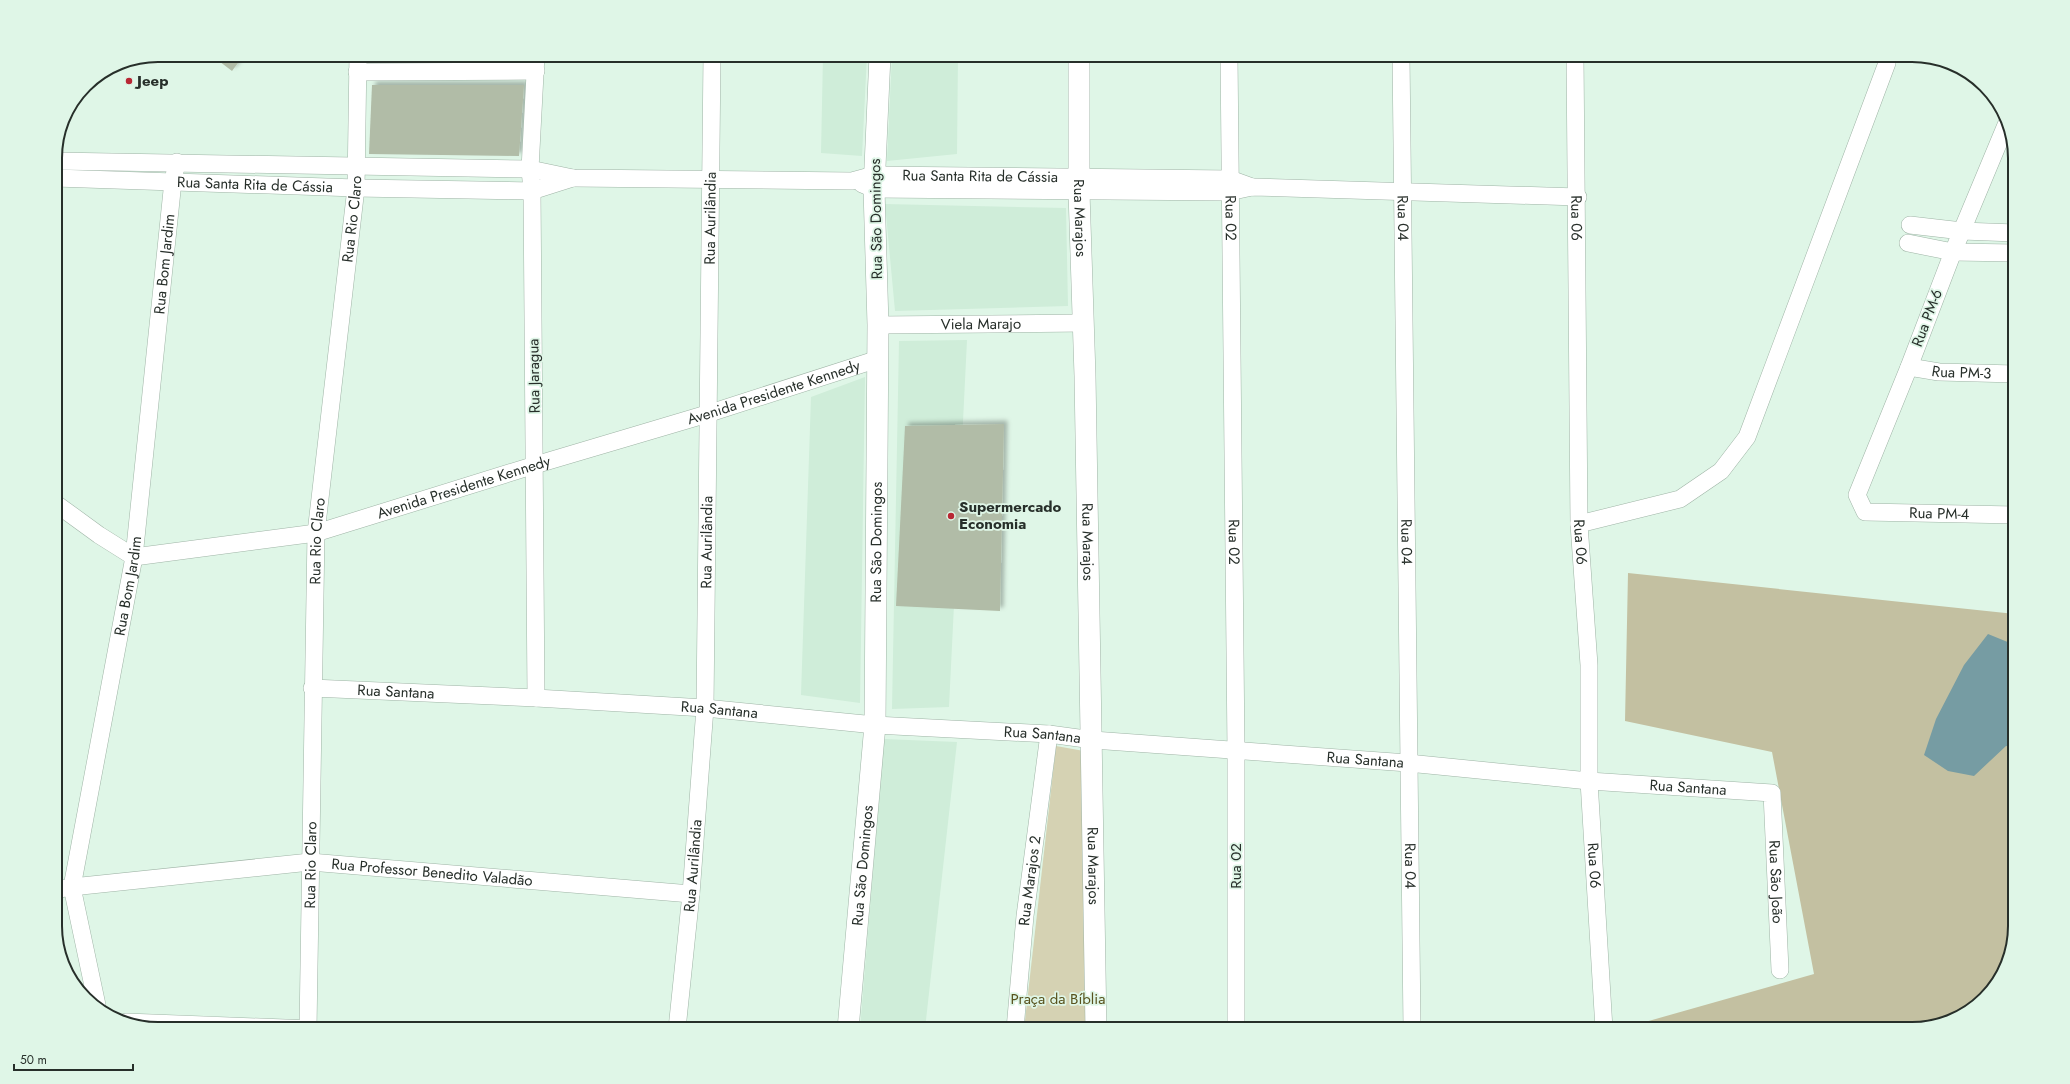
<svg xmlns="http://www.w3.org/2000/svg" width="2070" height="1084" viewBox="0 0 2070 1084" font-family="Jost,sans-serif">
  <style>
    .built { fill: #cfedd9 }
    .green { fill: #d5d2b3 }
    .forest { fill: #c3c0a1 }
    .water { fill: #769ca3 }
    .building { fill: #b1bca7; filter: url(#shadow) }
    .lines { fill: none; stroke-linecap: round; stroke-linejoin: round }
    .minor-casing { stroke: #9fb4a6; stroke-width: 18 }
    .tertiary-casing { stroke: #9fb4a6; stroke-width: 22 }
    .minor { stroke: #fff; stroke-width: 17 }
    .tertiary { stroke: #fff; stroke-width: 21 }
    .poi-dot { fill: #b82734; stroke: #dff6e7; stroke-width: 1.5 }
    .labels { text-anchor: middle; stroke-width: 3.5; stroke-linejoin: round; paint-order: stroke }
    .poi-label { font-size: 15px; font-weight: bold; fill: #272f2a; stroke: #dff6e7; text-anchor: start }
    .street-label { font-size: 15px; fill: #272f2a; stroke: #dff6e7 }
    .park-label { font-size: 15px; fill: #58521d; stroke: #dff6e7 }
    .rim { fill: none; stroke: #272f2a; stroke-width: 2 }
  </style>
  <defs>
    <filter id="shadow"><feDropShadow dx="3.5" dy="-3.5" stdDeviation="2" flood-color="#0004"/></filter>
  </defs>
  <rect width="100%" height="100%" fill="#dff6e7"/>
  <g class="built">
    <path d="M823 55H867L862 156 821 153Z"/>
    <path d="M892 55H958L957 154 887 161Z"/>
    <path d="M885 204 1066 208 1068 306 895 311Z"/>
    <path d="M967 340 949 707 892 709 899 341Z"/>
    <path d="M865 377 860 703 801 695 811 397Z"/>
    <path d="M884 739 957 742 925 1029H860Z"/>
  </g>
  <path class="green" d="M1056 746 1084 751 1089 1029H1024Z"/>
  <path class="forest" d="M1628 573 2015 614V926L2004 972 1964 1015 1912 1029H1631V1026L1814 974 1772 752 1625 721Z"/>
  <path class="water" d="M1988 634 2015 645V747L2006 746 1974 776 1948 771 1924 755 1936 719 1964 665Z"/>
  <g class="building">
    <path d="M211 55H244L232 71Z"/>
    <path d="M372 85H524L519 156 369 154Z"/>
    <path d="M1004 424 1000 611 896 606 905 426Z"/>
  </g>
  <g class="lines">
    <g class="minor-casing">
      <g id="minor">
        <path id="s1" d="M1229 55 1236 751V1029"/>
        <path id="s2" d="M1401 55 1412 1029"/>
        <path id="s3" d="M1575 55 1579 524 1589 665V781L1604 1029"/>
        <path d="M357 72 536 71"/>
        <path id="s4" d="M2006 125 1953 252 1909 367 1857 495 1865 512 2015 515"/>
        <path id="s5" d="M55 161 530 169 573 178 852 181 874 175 1230 179 1252 187"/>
        <path id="s6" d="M55 178 356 188 532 191 573 178"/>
        <path d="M862 184 874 189 1229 192 1252 187 1578 197"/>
        <path d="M1910 225 1962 231 2015 233"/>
        <path d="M1908 243 1953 252 2015 253"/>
        <path id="s7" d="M878 325 1084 323"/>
        <path id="s8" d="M1909 367 1939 372 2015 374"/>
        <path id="s9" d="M55 503 99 535 134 557 316 533 535 465 707 414 878 359"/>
        <path d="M1579 524 1680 499 1721 471 1747 437 1887 63"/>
        <path id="s10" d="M312 688 536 698 705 708 875 725 1049 734 1093 740 1408 763 1589 781 1772 793 1780 970"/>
        <path d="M536 698 532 191 530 169 536 55"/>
        <path id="s11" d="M55 890 72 887 310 862 691 894"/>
        <path id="s12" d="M97 1005 72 887 134 557 173 181 177 162"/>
        <path d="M126 1022 311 1029"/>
        <path id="s13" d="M308 1029 316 533 356 188 358 55"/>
        <path id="s14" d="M677 1029 691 894 705 708 712 55"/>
        <path id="s15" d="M1015 1029 1025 916 1049 734"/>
      </g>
    </g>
    <g class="tertiary-casing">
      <g id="tertiary">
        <path id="s16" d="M1079 55V192L1085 376 1096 1029"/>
        <path id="s17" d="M848 1029 875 725 878 325 874 189 880 55"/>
      </g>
    </g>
    <use href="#minor" class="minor"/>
    <use href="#tertiary" class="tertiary"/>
  </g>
  <g class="poi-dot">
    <circle cx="129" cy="81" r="4"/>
    <circle cx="951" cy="516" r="4"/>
  </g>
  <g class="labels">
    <g class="poi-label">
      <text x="137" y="86">Jeep</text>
      <text x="959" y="512">Supermercado<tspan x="959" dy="17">Economia</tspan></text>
    </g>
    <g class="street-label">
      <text dy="5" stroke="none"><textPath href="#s5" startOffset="927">Rua Santa Rita de Cássia</textPath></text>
      <text dy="5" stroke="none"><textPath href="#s6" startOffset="200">Rua Santa Rita de Cássia</textPath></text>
      <text dy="5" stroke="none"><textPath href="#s16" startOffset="163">Rua Marajos</textPath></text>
      <text dy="5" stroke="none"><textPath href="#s1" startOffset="163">Rua 02</textPath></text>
      <text dy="5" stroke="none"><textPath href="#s2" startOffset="163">Rua 04</textPath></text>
      <text dy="5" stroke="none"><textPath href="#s3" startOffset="163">Rua 06</textPath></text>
      <text dy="5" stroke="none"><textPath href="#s13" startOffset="812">Rua Rio Claro</textPath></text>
      <text dy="5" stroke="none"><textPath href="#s14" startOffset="812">Rua Aurilândia</textPath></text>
      <text transform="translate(876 219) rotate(-91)" y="5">Rua São Domingos</text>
      <text dy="5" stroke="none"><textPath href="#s12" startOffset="751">Rua Bom Jardim</textPath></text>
      <text transform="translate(1927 318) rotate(-69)" y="5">Rua PM-6</text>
      <text dy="5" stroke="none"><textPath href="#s7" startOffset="103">Viela Marajo</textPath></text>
      <text dy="5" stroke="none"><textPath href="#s8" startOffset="53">Rua PM-3</textPath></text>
      <text transform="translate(534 376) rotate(-91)" y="5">Rua Jaragua</text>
      <text dy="5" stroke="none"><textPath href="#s9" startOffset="758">Avenida Presidente Kennedy</textPath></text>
      <text dy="5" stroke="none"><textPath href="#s9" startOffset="434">Avenida Presidente Kennedy</textPath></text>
      <text dy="5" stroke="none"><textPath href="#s4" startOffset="492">Rua PM-4</textPath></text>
      <text dy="5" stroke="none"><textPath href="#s13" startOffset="488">Rua Rio Claro</textPath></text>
      <text dy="5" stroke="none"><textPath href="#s17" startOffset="488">Rua São Domingos</textPath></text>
      <text dy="5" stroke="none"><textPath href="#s16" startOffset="487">Rua Marajos</textPath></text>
      <text dy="5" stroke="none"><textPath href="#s1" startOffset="487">Rua 02</textPath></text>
      <text dy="5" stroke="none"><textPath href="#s2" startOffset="487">Rua 04</textPath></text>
      <text dy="5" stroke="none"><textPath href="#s3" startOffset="487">Rua 06</textPath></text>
      <text dy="5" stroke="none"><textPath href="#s14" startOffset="488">Rua Aurilândia</textPath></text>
      <text dy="5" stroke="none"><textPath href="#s12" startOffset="427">Rua Bom Jardim</textPath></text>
      <text dy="5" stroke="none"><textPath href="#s10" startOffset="84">Rua Santana</textPath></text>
      <text dy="5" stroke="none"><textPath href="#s10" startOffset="408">Rua Santana</textPath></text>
      <text dy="5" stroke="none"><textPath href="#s10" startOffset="732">Rua Santana</textPath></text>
      <text dy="5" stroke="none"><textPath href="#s10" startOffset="1056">Rua Santana</textPath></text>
      <text dy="5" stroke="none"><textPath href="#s10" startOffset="1380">Rua Santana</textPath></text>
      <text dy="5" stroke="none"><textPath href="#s13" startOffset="164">Rua Rio Claro</textPath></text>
      <text dy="5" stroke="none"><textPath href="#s14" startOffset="164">Rua Aurilândia</textPath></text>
      <text dy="5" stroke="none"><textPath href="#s17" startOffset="164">Rua São Domingos</textPath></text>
      <text dy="5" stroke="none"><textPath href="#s16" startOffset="811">Rua Marajos</textPath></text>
      <text transform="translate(1236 866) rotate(-90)" y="5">Rua 02</text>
      <text dy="5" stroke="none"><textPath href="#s2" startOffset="811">Rua 04</textPath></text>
      <text dy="5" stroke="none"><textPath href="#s3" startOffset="811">Rua 06</textPath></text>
      <text dy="5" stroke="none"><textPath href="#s11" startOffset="379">Rua Professor Benedito Valadão</textPath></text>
      <text dy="5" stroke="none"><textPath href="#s15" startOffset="149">Rua Marajos 2</textPath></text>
      <text dy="5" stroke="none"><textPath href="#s10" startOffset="1553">Rua São João</textPath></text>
    </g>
    <g class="park-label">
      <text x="1058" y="1004">Praça da Bíblia</text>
    </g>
  </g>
  <path d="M0 0H2070V1084H0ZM158 62H1912A96 96 0 0 1 2008 158V926A96 96 0 0 1 1912 1022H158A96 96 0 0 1 62 926V158A96 96 0 0 1 158 62Z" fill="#dff6e7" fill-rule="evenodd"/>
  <path class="rim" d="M158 62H1912A96 96 0 0 1 2008 158V926A96 96 0 0 1 1912 1022H158A96 96 0 0 1 62 926V158A96 96 0 0 1 158 62Z"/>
  <path d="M14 1064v6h119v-6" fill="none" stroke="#272f2a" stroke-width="2"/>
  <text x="20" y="1064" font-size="12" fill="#272f2a" stroke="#dff6e7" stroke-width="3" paint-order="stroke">50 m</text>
</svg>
